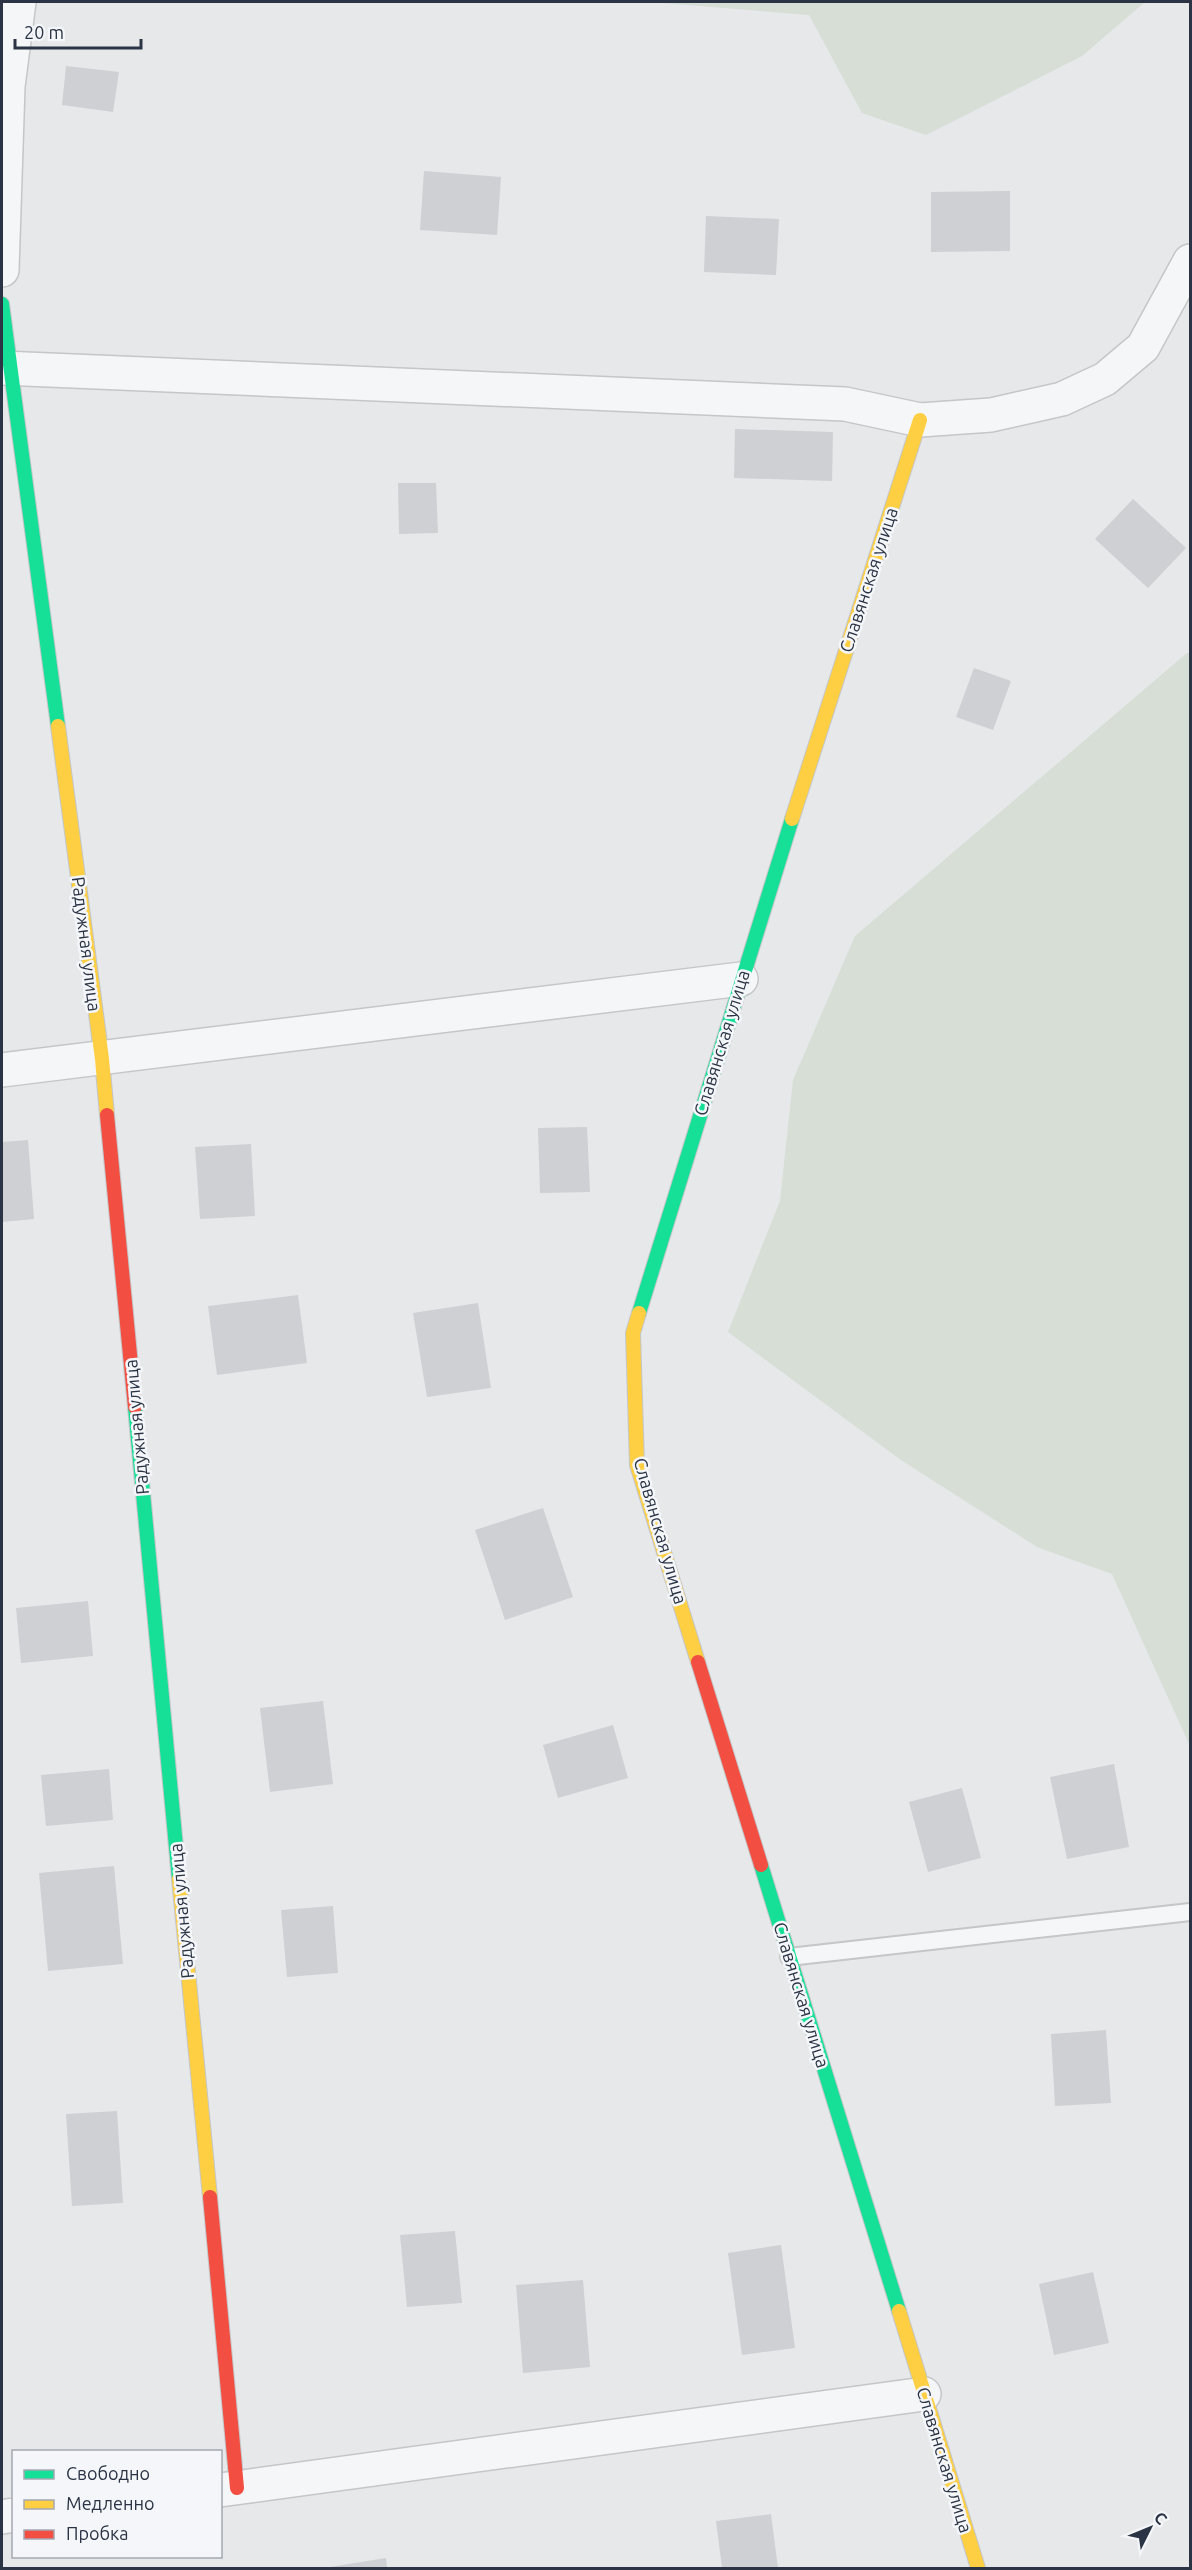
<svg xmlns="http://www.w3.org/2000/svg" width="1192" height="2570" viewBox="0 0 1192 2570" font-family="Ubuntu,sans-serif">
  <style>
    .green { fill: #d6ded6 }
    .building { fill: #ced0d3 }
    .lines { fill: none; stroke-linecap: round; stroke-linejoin: round }
    .lane-casing { stroke: #c4c6c8; stroke-width: 20 }
    .street-casing { stroke: #c4c6c8; stroke-width: 36 }
    .fast-casing { stroke: #c4c6c8; stroke-width: 16 }
    .slow-casing { stroke: #c4c6c8; stroke-width: 16 }
    .jam-casing { stroke: #c4c6c8; stroke-width: 16 }
    .lane { stroke: #f5f6f7; stroke-width: 16 }
    .street { stroke: #f5f6f7; stroke-width: 33 }
    .fast { stroke: #16e098; stroke-width: 14 }
    .slow { stroke: #ffcf43; stroke-width: 14 }
    .jam { stroke: #f24e42; stroke-width: 14 }
    .labels { text-anchor: middle; stroke-width: 5; stroke-linejoin: round; paint-order: stroke }
    .street-label { font-size: 18px; fill: #2b3445; stroke: #f4f6f9 }
  </style>
  <rect width="100%" height="100%" fill="#e6e8ea"/>
  <g class="green">
    <path d="M650 2H1145L1082 56 926 135 862 113 809 15Z"/>
    <path d="M1187 653H1190V1746L1112 1574 1037 1547 901 1460 728 1332 780 1201 793 1080 855 936Z"/>
  </g>
  <g class="building">
    <path d="M66 66 119 72 113 112 62 105Z"/>
    <path d="M424 171 501 177 497 235 420 230Z"/>
    <path d="M1010 191V251L931 252V192Z"/>
    <path d="M706 216 779 219 776 275 704 272Z"/>
    <path d="M735 429 833 432 832 481 734 478Z"/>
    <path d="M398 483H436L438 533 399 534Z"/>
    <path d="M1133 499 1186 548 1148 588 1095 539Z"/>
    <path d="M974 668 1011 681 993 730 956 717Z"/>
    <path d="M587 1127 590 1192 540 1193 538 1128Z"/>
    <path d="M28 1140 34 1219 2 1222V1142Z"/>
    <path d="M251 1144 255 1216 200 1219 195 1147Z"/>
    <path d="M298 1295 307 1363 217 1375 208 1306Z"/>
    <path d="M478 1303 491 1388 427 1397 413 1313Z"/>
    <path d="M543 1508 573 1597 505 1620 475 1530Z"/>
    <path d="M88 1601 93 1656 21 1663 16 1608Z"/>
    <path d="M323 1701 333 1784 270 1792 260 1708Z"/>
    <path d="M613 1725 628 1778 558 1798 543 1745Z"/>
    <path d="M1114 1764 1129 1847 1067 1859 1050 1777Z"/>
    <path d="M109 1769 113 1820 46 1826 41 1775Z"/>
    <path d="M962 1788 981 1858 928 1872 909 1802Z"/>
    <path d="M114 1866 123 1964 48 1971 39 1873Z"/>
    <path d="M333 1906 338 1973 287 1977 281 1910Z"/>
    <path d="M1106 2030 1111 2103 1055 2106 1051 2034Z"/>
    <path d="M117 2111 123 2203 72 2206 66 2114Z"/>
    <path d="M455 2231 462 2303 407 2307 400 2235Z"/>
    <path d="M781 2245 795 2348 742 2355 728 2253Z"/>
    <path d="M1093 2272 1109 2343 1054 2355 1039 2284Z"/>
    <path d="M583 2280 590 2367 523 2373 516 2285Z"/>
    <path d="M771 2514 778 2568H722L716 2521Z"/>
    <path d="M386 2558 387 2568H330V2567Z"/>
  </g>
  <g class="lines">
    <g class="lane-casing">
      <path id="lane" d="M789 1957 1190 1912"/>
    </g>
    <g class="street-casing">
      <g id="street">
        <path d="M2 270 8 86 19 2"/>
        <path d="M2 368 845 404 920 420 991 415 1062 399 1105 379 1143 347 1190 261"/>
        <path d="M2 1070 741 979"/>
        <path d="M220 2490 924 2394"/>
        <path d="M2 2517 14 2515"/>
      </g>
    </g>
    <g class="fast-casing">
      <g id="fast">
        <path d="M2 304 58 726"/>
        <path d="M639 1313 792 819"/>
        <path d="M135 1407 179 1879"/>
        <path d="M761 1865 899 2311"/>
      </g>
    </g>
    <g class="slow-casing">
      <g id="slow">
        <path d="M58 726 102 1059 107 1115"/>
        <path d="M792 819 920 420"/>
        <path d="M639 1313 633 1333 637 1465 698 1662"/>
        <path d="M179 1879 210 2197"/>
        <path d="M899 2311 978 2568"/>
      </g>
    </g>
    <g class="jam-casing">
      <g id="jam">
        <path d="M107 1115 135 1407"/>
        <path d="M698 1662 761 1865"/>
        <path d="M210 2197 237 2488"/>
      </g>
    </g>
    <use href="#lane" class="lane"/>
    <use href="#street" class="street"/>
    <use href="#fast" class="fast"/>
    <use href="#slow" class="slow"/>
    <use href="#jam" class="jam"/>
  </g>
  <g class="labels">
    <g class="street-label">
      <text transform="translate(869 580) rotate(-72)" y="6">Славянская улица</text>
      <text transform="translate(86 944) rotate(83)" y="6">Радужная улица</text>
      <text transform="translate(722 1043) rotate(-73)" y="6">Славянская улица</text>
      <text transform="translate(137 1427) rotate(-95)" y="6">Радужная улица</text>
      <text transform="translate(660 1531) rotate(74)" y="6">Славянская улица</text>
      <text transform="translate(182 1911) rotate(-95)" y="6">Радужная улица</text>
      <text transform="translate(801 1995) rotate(73)" y="6">Славянская улица</text>
      <text transform="translate(944 2460) rotate(73)" y="6">Славянская улица</text>
    </g>
  </g>
  <rect width="1192" height="2570" fill="none" stroke="#2b3445" stroke-width="6"/>
  <rect x="12" y="2450" width="210" height="108" fill="#f4f6f9" stroke="#a4a8b1" stroke-width="1.5"/>
  <rect x="24" y="2470" width="30" height="9" fill="#16e098" stroke="#a4a8b1" stroke-width="1.5"/>
  <text x="66" y="2480" font-size="18" fill="#2b3445">Свободно</text>
  <rect x="24" y="2500" width="30" height="9" fill="#ffcf43" stroke="#a4a8b1" stroke-width="1.5"/>
  <text x="66" y="2510" font-size="18" fill="#2b3445">Медленно</text>
  <rect x="24" y="2530" width="30" height="9" fill="#f24e42" stroke="#a4a8b1" stroke-width="1.5"/>
  <text x="66" y="2540" font-size="18" fill="#2b3445">Пробка</text>
  <g transform="translate(1150 2528) rotate(47)" stroke="#f4f6f9" stroke-width="4.5" paint-order="stroke">
  <path d="M0-4.5L10 22L0 15L-10 22Z" fill="#2b3445"/>
  <text y="-9" font-size="16" font-weight="bold" text-anchor="middle" fill="#2b3445">С</text>
  </g>
  <path d="M15 39v9h126v-9" fill="none" stroke="#2b3445" stroke-width="3"/>
  <text x="24" y="39" font-size="18" fill="#2b3445" stroke="#f4f6f9" stroke-width="4.5" paint-order="stroke">20 m</text>
</svg>
